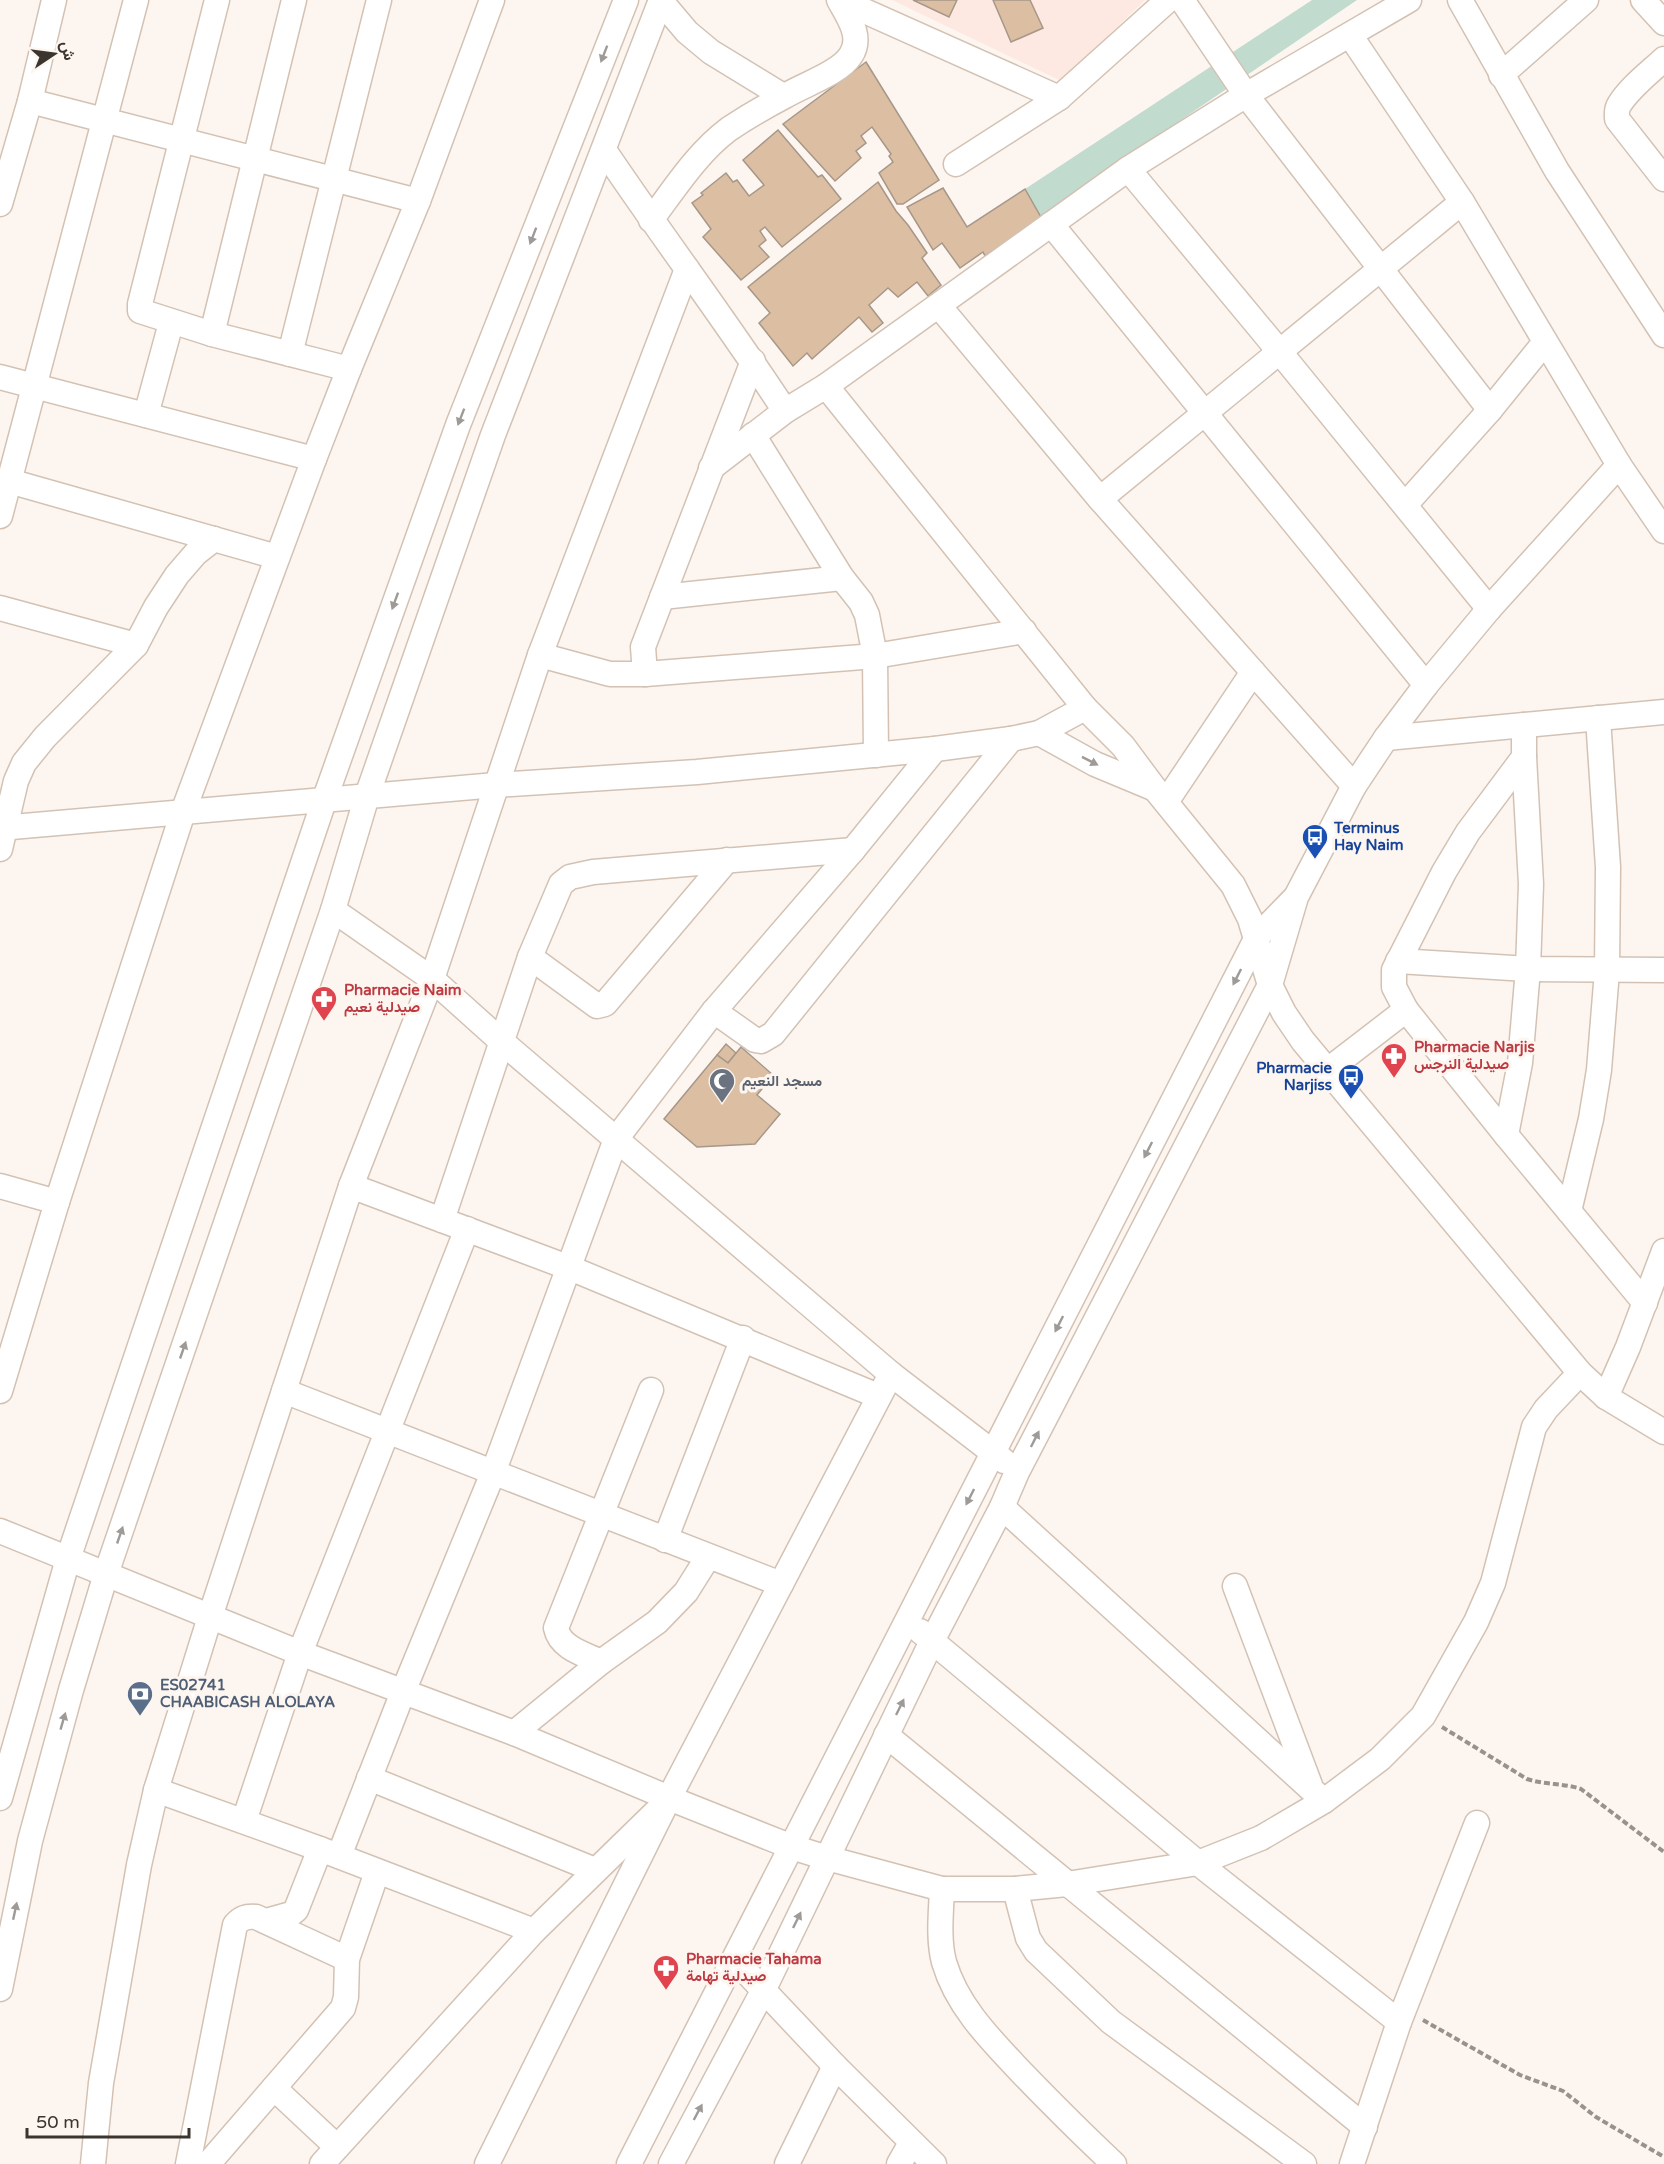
<svg xmlns="http://www.w3.org/2000/svg" width="1664" height="2164" viewBox="0 0 1664 2164" font-family="'Varela Round',Vazirmatn,sans-serif">
  <style>
    .education { fill: #fde9e2 }
    .green { fill: #c1dbce }
    .building { fill: #dcbea2; stroke: #a69789; stroke-width: 1.5 }
    .lines { fill: none; stroke-linecap: round; stroke-linejoin: round }
    .street-casing { stroke: #d3c2b4; stroke-width: 27 }
    .path { stroke: #98928c; stroke-width: 4; stroke-dasharray: 6 3; stroke-linecap: butt }
    .street { stroke: #fff; stroke-width: 24 }
    .oneway { fill: #9d9a97 }
    .labels { text-anchor: middle; stroke-width: 6; stroke-linejoin: round; paint-order: stroke }
    .transit-label { font-size: 15px; font-weight: bold; fill: #164399; stroke: #fdf6f0; text-anchor: start }
    .health-label { font-size: 15px; font-weight: bold; fill: #be3a42; stroke: #fdf6f0; text-anchor: start }
    .worship-label { font-size: 15px; font-weight: bold; fill: #5b616d; stroke: #fdf6f0; text-anchor: start }
    .service-label { font-size: 15px; font-weight: bold; fill: #4e5e75; stroke: #fdf6f0; text-anchor: start }
  </style>
  <rect width="100%" height="100%" fill="#fdf6f0"/>
  <path class="education" d="M892 0H1145L1061 81Z"/>
  <path class="green" d="M1312 0H1357L1040 216 1025 189Z"/>
  <g class="building">
    <path d="M913 0H957L949 17Z"/>
    <path d="M993 0H1030L1043 28 1011 42Z"/>
    <path d="M866 62 939 180 903 204H897L879 173 893 162 889 156 891 154 872 127 861 136 866 143 856 151 861 158 835 181 783 124Z"/>
    <path d="M778 130 818 177 822 175 841 199 782 247 765 227 760 231 766 240 759 246 769 257 741 280 703 237 711 229 692 203 703 195 701 193 726 173 733 182 737 180 749 196 764 185 743 160Z"/>
    <path d="M878 182 896 211 908 225 927 253 922 258 941 285 928 296 917 282 898 297 888 288 869 305 883 323 872 332 859 317 812 359 807 353 793 366 759 323 770 313 748 287Z"/>
    <path d="M943 188 967 227 1025 189 1042 219 985 256 983 252 960 268 942 243 933 250 907 207Z"/>
    <path d="M726 1044 736 1053 728 1063 717 1055Z"/>
    <path d="M741 1047 773 1075 757 1095 780 1114 755 1144 697 1147 664 1119 717 1055 728 1063Z"/>
  </g>
  <g class="lines">
    <g class="street-casing">
      <g id="street">
        <path d="M217 0 140 304V311L212 334 349 369"/>
        <path d="M660 0 687 32 711 52 783 96"/>
        <path d="M840 0 1059 98 1168 0"/>
        <path d="M1182 0 1246 95 1490 410"/>
        <path d="M1460 0 1557 171 1664 335"/>
        <path d="M1643 0 1664 23"/>
        <path d="M1350 35 1462 202 1619 465 1664 531"/>
        <path d="M1664 59C1649 73 1629 88 1619 105 1616 110 1617 114 1617 119L1664 179"/>
        <path d="M1501 75 1586 0"/>
        <path d="M30 101 418 201"/>
        <path d="M604 150C663 238 727 322 785 411"/>
        <path d="M956 164 1059 98"/>
        <path d="M1128 169 1279 351 1489 609"/>
        <path d="M0 204 30 101 54 0"/>
        <path d="M651 220C675 188 697 153 729 129 747 117 766 106 785 96 803 85 840 73 851 55 863 37 848 16 839 0"/>
        <path d="M1051 224 1426 685"/>
        <path d="M939 306 1100 499 1354 786"/>
        <path d="M212 334 294 0"/>
        <path d="M290 354 379 0"/>
        <path d="M0 377 314 459"/>
        <path d="M826 386 1085 708 1123 746 1155 789 1233 885 1250 919 1270 985 1284 1013 1303 1041 1580 1373 1606 1397 1664 1432"/>
        <path d="M146 415 171 323"/>
        <path d="M753 435 842 578 861 602 867 615 875 656 876 755"/>
        <path d="M711 468 785 411 826 386 1128 169 1246 95 1409 0"/>
        <path d="M9 481 277 557"/>
        <path d="M1100 499 1462 202"/>
        <path d="M1405 505 1490 410 1545 342"/>
        <path d="M0 516 136 0"/>
        <path d="M662 597 842 578"/>
        <path d="M0 608 136 645"/>
        <path d="M540 655 610 674H645L875 656 1024 631"/>
        <path d="M645 674 643 647 753 361"/>
        <path d="M1039 733 1095 764 1155 789"/>
        <path d="M1386 738 1664 712"/>
        <path d="M1166 802 1253 672"/>
        <path d="M0 828 496 785 697 772 935 749 1011 739 1039 733 1085 708"/>
        <path d="M0 849 16 781 24 763 45 737 136 645 156 607 177 575 196 553 214 539"/>
        <path d="M333 910 432 979 501 1041 891 1374 1004 1461"/>
        <path d="M530 957 597 1006 605 1004 727 860"/>
        <path d="M1398 961 1528 969 1664 970"/>
        <path d="M1406 1010 1506 1135 1645 1303"/>
        <path d="M714 1011 755 1040 761 1041 773 1034 1011 739"/>
        <path d="M1328 1070 1406 1010 1394 987V970L1444 872 1468 832 1524 757V725"/>
        <path d="M1506 1135 1520 1063 1528 969 1531 884 1524 757"/>
        <path d="M0 1186 57 1202"/>
        <path d="M351 1186 570 1268 878 1396"/>
        <path d="M1569 1211 1591 1119 1599 1070 1607 971 1608 867 1598 718"/>
        <path d="M442 1220 530 957 561 884 570 877 593 872 853 850"/>
        <path d="M0 1391 57 1202 183 812 314 459 349 369 418 201 492 0"/>
        <path d="M284 1391 781 1584"/>
        <path d="M1606 1397 1628 1347 1664 1251"/>
        <path d="M1002 1507 1324 1801"/>
        <path d="M0 1531 300 1653 514 1733 669 1798 792 1847 827 1858 942 1889H1015L1067 1884 1198 1863 1261 1838 1324 1801 1380 1759 1423 1716 1476 1622 1493 1583 1534 1427 1546 1409 1580 1373"/>
        <path d="M665 1540 743 1338"/>
        <path d="M1235 1586 1310 1785"/>
        <path d="M920 1631 1198 1863 1399 2022"/>
        <path d="M601 1662C584 1654 560 1648 556 1628L651 1390"/>
        <path d="M514 1733 601 1662 657 1622 686 1592 708 1557"/>
        <path d="M886 1735 1365 2127"/>
        <path d="M369 1778 595 1870"/>
        <path d="M156 1790 320 1849 534 1931"/>
        <path d="M0 1798 68 1559 324 801 458 425 626 0"/>
        <path d="M244 1821 300 1653 467 1229"/>
        <path d="M339 1856 403 1692 493 1473 616 1139 714 1011 853 850 935 749"/>
        <path d="M942 1889C941 1913 938 1939 944 1962 957 2007 992 2041 1023 2074 1053 2105 1083 2135 1114 2164"/>
        <path d="M1015 1889 1028 1938 1036 1951 1111 2022 1304 2164"/>
        <path d="M266 1921 291 1914 296 1910 320 1849"/>
        <path d="M735 1960 835 2066 934 2164"/>
        <path d="M0 1989 30 1841 71 1690 106 1574 333 910 367 796 493 435 661 0"/>
        <path d="M274 2088 337 2147"/>
        <path d="M93 2164 101 2083 139 1865 156 1790 210 1617 351 1186 432 979 540 655 687 269"/>
        <path d="M188 2164 235 1925C241 1918 246 1916 256 1917L347 1959"/>
        <path d="M208 2164 343 2008 346 1997 347 1959 377 1872"/>
        <path d="M322 2164 534 1931 657 1811"/>
        <path d="M487 2164 669 1798 891 1374"/>
        <path d="M629 2164 1257 937 1294 899"/>
        <path d="M671 2164 763 1991 932 1641 1002 1507 1017 1472 1270 985 1296 897 1354 786 1386 738 1426 685 1489 609 1619 465"/>
        <path d="M787 2164 835 2066"/>
        <path d="M899 2164 911 2143"/>
        <path d="M1352 2164 1399 2022 1477 1823"/>
      </g>
    </g>
    <g class="path">
      <path d="M1442 1727 1527 1779C1545 1785 1563 1783 1581 1789L1664 1852"/>
      <path d="M1423 2020 1520 2075 1563 2091 1596 2117 1664 2157"/>
    </g>
    <use href="#street" class="street"/>
  </g>
  <defs><path id="oneway-solid" d="M-6-.8H1V-3.2L6.5 0L1 3.2V.8H-6Z" transform="scale(1.5)"/></defs>
  <g class="oneway">
    <use href="#oneway-solid" transform="translate(604 54) rotate(111)"/>
    <use href="#oneway-solid" transform="translate(533 236) rotate(111)"/>
    <use href="#oneway-solid" transform="translate(461 417) rotate(111)"/>
    <use href="#oneway-solid" transform="translate(395 601) rotate(110)"/>
    <use href="#oneway-solid" transform="translate(1090 761) rotate(27)"/>
    <use href="#oneway-solid" transform="translate(1237 977) rotate(117)"/>
    <use href="#oneway-solid" transform="translate(1148 1150) rotate(117)"/>
    <use href="#oneway-solid" transform="translate(1059 1324) rotate(117)"/>
    <use href="#oneway-solid" transform="translate(183 1350) rotate(-71)"/>
    <use href="#oneway-solid" transform="translate(1035 1439) rotate(-63)"/>
    <use href="#oneway-solid" transform="translate(970 1497) rotate(117)"/>
    <use href="#oneway-solid" transform="translate(120 1535) rotate(-71)"/>
    <use href="#oneway-solid" transform="translate(900 1707) rotate(-64)"/>
    <use href="#oneway-solid" transform="translate(63 1721) rotate(-74)"/>
    <use href="#oneway-solid" transform="translate(15 1911) rotate(-78)"/>
    <use href="#oneway-solid" transform="translate(797 1920) rotate(-64)"/>
    <use href="#oneway-solid" transform="translate(698 2112) rotate(-62)"/>
  </g>
  <defs>
    <g id="bus-pin" transform="scale(1.35)"><path d="M0 17L-7.5 6A9.5 9.5 0 1 1 7.5 6Z" fill="#1a4fb4" stroke="#fdf6f0"/><path d="M-5-6H5V4H4V6H2V4H-2V6H-4V4H-5ZM-3.5-4V0h7V-4ZM-3.5 1.2v1.5H-2V1.2ZM2 1.2v1.5H3.5V1.2Z" fill="#fff"/></g>
    <g id="pharmacy-pin" transform="scale(1.35)"><path d="M0 17L-7.5 6A9.5 9.5 0 1 1 7.5 6Z" fill="#e0444e" stroke="#fdf6f0"/><path d="M-2-6h4v4h4v4h-4v4h-4v-4h-4v-4h4Z" fill="#fff"/></g>
    <g id="mosque-pin" transform="scale(1.35)"><path d="M0 17L-7.5 6A9.5 9.5 0 1 1 7.5 6Z" fill="#6b7280" stroke="#fdf6f0"/><path d="M3.5-4.9A6 6 0 1 0 3.5 4.9A5 5 0 1 1 3.5-4.9Z" fill="#fff"/></g>
    <g id="bank-pin" transform="scale(1.35)"><path d="M0 17L-7.5 6A9.5 9.5 0 1 1 7.5 6Z" fill="#5c6f8a" stroke="#fdf6f0"/><path d="M-6-4H6V4H-6ZM0-2.3a2.3 2.3 0 1 0 0 4.6a2.3 2.3 0 1 0 0-4.6Z" fill="#fff"/></g>
  </defs>
  <g fill-rule="evenodd">
    <use href="#bus-pin" x="1315" y="837"/>
    <use href="#pharmacy-pin" x="324" y="999"/>
    <use href="#pharmacy-pin" x="1394" y="1056"/>
    <use href="#bus-pin" x="1351" y="1077"/>
    <use href="#mosque-pin" x="722" y="1081"/>
    <use href="#bank-pin" x="140" y="1694"/>
    <use href="#pharmacy-pin" x="666" y="1968"/>
  </g>
  <g class="labels">
    <g class="transit-label">
      <text x="1334" y="833">Terminus<tspan x="1334" dy="17">Hay Naim</tspan></text>
      <text x="1332" y="1073" text-anchor="end">Pharmacie<tspan x="1332" dy="17">Narjiss</tspan></text>
    </g>
    <g class="health-label">
      <text x="344" y="995">Pharmacie Naim<tspan x="344" dy="17">صيدلية نعيم</tspan></text>
      <text x="1414" y="1052">Pharmacie Narjis<tspan x="1414" dy="17">صيدلية النرجس</tspan></text>
      <text x="686" y="1964">Pharmacie Tahama<tspan x="686" dy="17">صيدلية تهامة</tspan></text>
    </g>
    <g class="worship-label">
      <text x="742" y="1086">مسجد النعيم</text>
    </g>
    <g class="service-label">
      <text x="160" y="1690">ES02741<tspan x="160" dy="17">CHAABICASH ALOLAYA</tspan></text>
    </g>
  </g>
  <g transform="translate(54 54) rotate(77)" stroke="#fdf6f0" stroke-width="4.5" paint-order="stroke">
  <path d="M0-4.5L10 22L0 15L-10 22Z" fill="#3b352f"/>
  <text y="-9" font-size="16" font-weight="bold" text-anchor="middle" fill="#3b352f">ش</text>
  </g>
  <path d="M27 2128v9h162v-9" fill="none" stroke="#3b352f" stroke-width="3"/>
  <text x="36" y="2128" font-size="18" fill="#3b352f" stroke="#fdf6f0" stroke-width="4.5" paint-order="stroke">50 m</text>
</svg>
